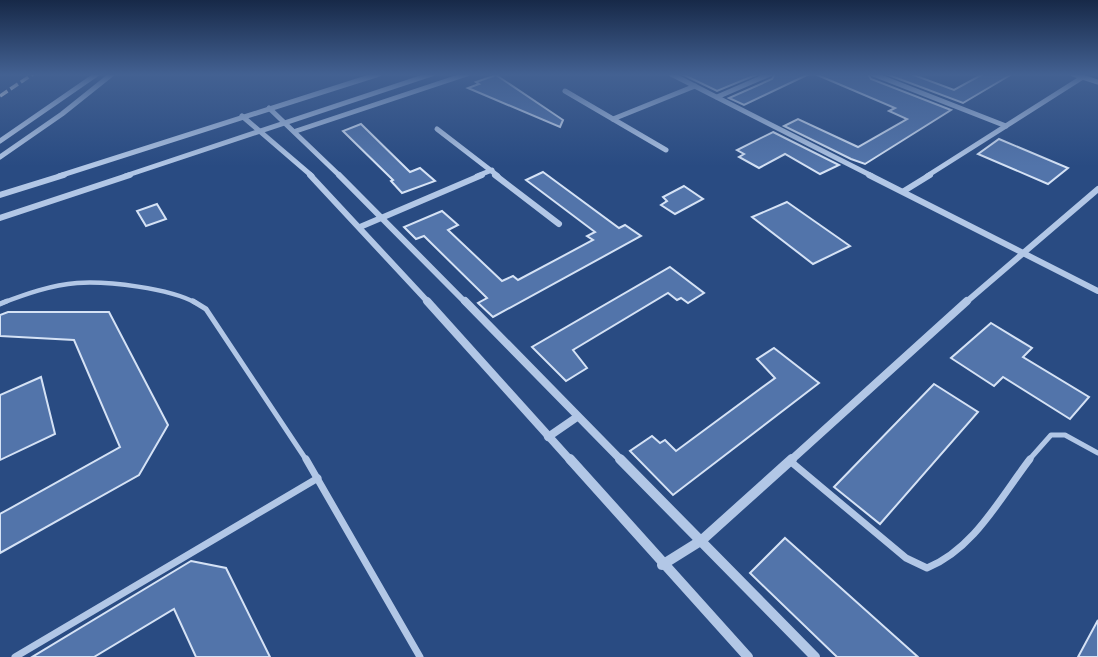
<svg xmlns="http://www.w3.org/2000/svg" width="1098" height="657" viewBox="0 0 1098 657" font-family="'Noto Sans',sans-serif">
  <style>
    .building { fill: #5274aa; stroke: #d5e2f5; stroke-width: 2 }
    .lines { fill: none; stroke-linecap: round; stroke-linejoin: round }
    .lane-far2 { stroke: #b2c7e6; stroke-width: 4.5 }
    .lane-far1 { stroke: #b2c7e6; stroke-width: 5 }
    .lane { stroke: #b2c7e6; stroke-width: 7 }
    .street-far3 { stroke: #b2c7e6; stroke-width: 5 }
    .street-far2 { stroke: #b2c7e6; stroke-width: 6 }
    .street-far1 { stroke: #b2c7e6; stroke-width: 8 }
    .street { stroke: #b2c7e6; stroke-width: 10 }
    .rail { stroke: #fff; stroke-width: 3.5; stroke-dasharray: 9 3.5; stroke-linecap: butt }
  </style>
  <rect width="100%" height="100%" fill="#294b82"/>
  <g class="building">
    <path d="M682 74H758L717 91Z"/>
    <path d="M775 74H809L744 105 729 98 772 79Z"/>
    <path d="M815 74H868L871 79 951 110 865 164 851 159 784 126 798 119 858 147 907 119 889 111 895 108Z"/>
    <path d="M886 74H911L954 90 983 74H1012L963 103Z"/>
    <path d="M496 75 563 120 560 127 468 88 479 84 476 82Z"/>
    <path d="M361 124 410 172 420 168 435 181 402 193 391 181 393 180 343 131Z"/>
    <path d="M773 132 839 165 820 174 785 154 759 168 739 157 744 154 737 150Z"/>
    <path d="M999 139 1068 168 1048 184 978 154Z"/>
    <path d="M543 172 619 228 625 225 641 236 493 317 478 303 487 298 424 236 416 239 404 227 442 211 458 225 448 230 502 281 513 276 518 280 593 240 587 236 595 232 526 180Z"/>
    <path d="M684 186 703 199 675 214 661 205 667 201 663 197Z"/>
    <path d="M787 202 850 246 813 264 752 217Z"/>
    <path d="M157 204 166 219 146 226 137 211Z"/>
    <path d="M670 267 704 293 688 303 681 298 677 300 668 293 573 350 587 368 566 381 532 347Z"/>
    <path d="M8 312H109L168 425 139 475 0 553V514L120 447 74 340 0 336V315Z"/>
    <path d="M991 323 1032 348 1023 357 1089 397 1070 419 1003 377 994 386 951 358Z"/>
    <path d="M774 348 819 383 673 495 630 451 652 436 660 443 665 440 676 451 775 378 757 359Z"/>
    <path d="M41 377 55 434 0 460V395Z"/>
    <path d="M934 384 978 412 880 524 834 487Z"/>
    <path d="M785 538 918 657H837L750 573Z"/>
    <path d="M191 561 226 568 270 657H196L174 609 94 657H32Z"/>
    <path d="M1098 620V657H1078Z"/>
  </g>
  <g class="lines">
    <path class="lane-far2" d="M2 303C26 294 51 285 77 283 108 281 169 288 196 303"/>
    <g class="lane-far1">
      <path d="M193 301 206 309 307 461"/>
      <path d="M0 304 7 301"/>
      <path d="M1028 461 1051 435H1065L1098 453"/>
    </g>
    <g class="lane">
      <path d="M306 459 420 657"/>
      <path d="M790 461 906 558 927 568C974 549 1000 498 1030 459"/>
      <path d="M15 657 318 478"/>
    </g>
    <g class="street-far3">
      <path d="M671 74 872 176"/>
      <path d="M873 74 1006 126"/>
      <path d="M1073 74 1098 82"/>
      <path d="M565 91 666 150"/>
      <path d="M717 97 770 74"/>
      <path d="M269 108 340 176"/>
      <path d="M242 116 312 176"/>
      <path d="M613 119 695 86"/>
      <path d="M437 129 498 176"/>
      <path d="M296 131 467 74"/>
      <path d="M0 141 97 74"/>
      <path d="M0 157 62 114 112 74"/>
      <path d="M59 176 379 74"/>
      <path d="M125 176 432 74"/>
      <path d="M477 176 492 170"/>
      <path d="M927 176 1083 77"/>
    </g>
    <g class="street-far2">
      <path d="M310 175 429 303"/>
      <path d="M339 175 466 303"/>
      <path d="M495 175 559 224"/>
      <path d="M869 175 1098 291"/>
      <path d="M904 191 930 175"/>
      <path d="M0 195 64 175"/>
      <path d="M0 218 130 175"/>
      <path d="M360 227 482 175"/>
      <path d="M965 303 1098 189"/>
    </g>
    <g class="street-far1">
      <path d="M427 301 571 461"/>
      <path d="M465 301 622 461"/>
      <path d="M548 437 577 417"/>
      <path d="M790 461 967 301"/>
    </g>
    <g class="street">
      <path d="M570 459 748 657"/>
      <path d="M620 459 815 657"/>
      <path d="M662 565 702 540 792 459"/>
    </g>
    <path class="rail" d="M0 96 33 74"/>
  </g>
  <linearGradient id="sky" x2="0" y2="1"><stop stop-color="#172948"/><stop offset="0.45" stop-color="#436192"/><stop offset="1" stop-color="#436192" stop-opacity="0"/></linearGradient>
  <rect width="1098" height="166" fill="url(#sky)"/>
</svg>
